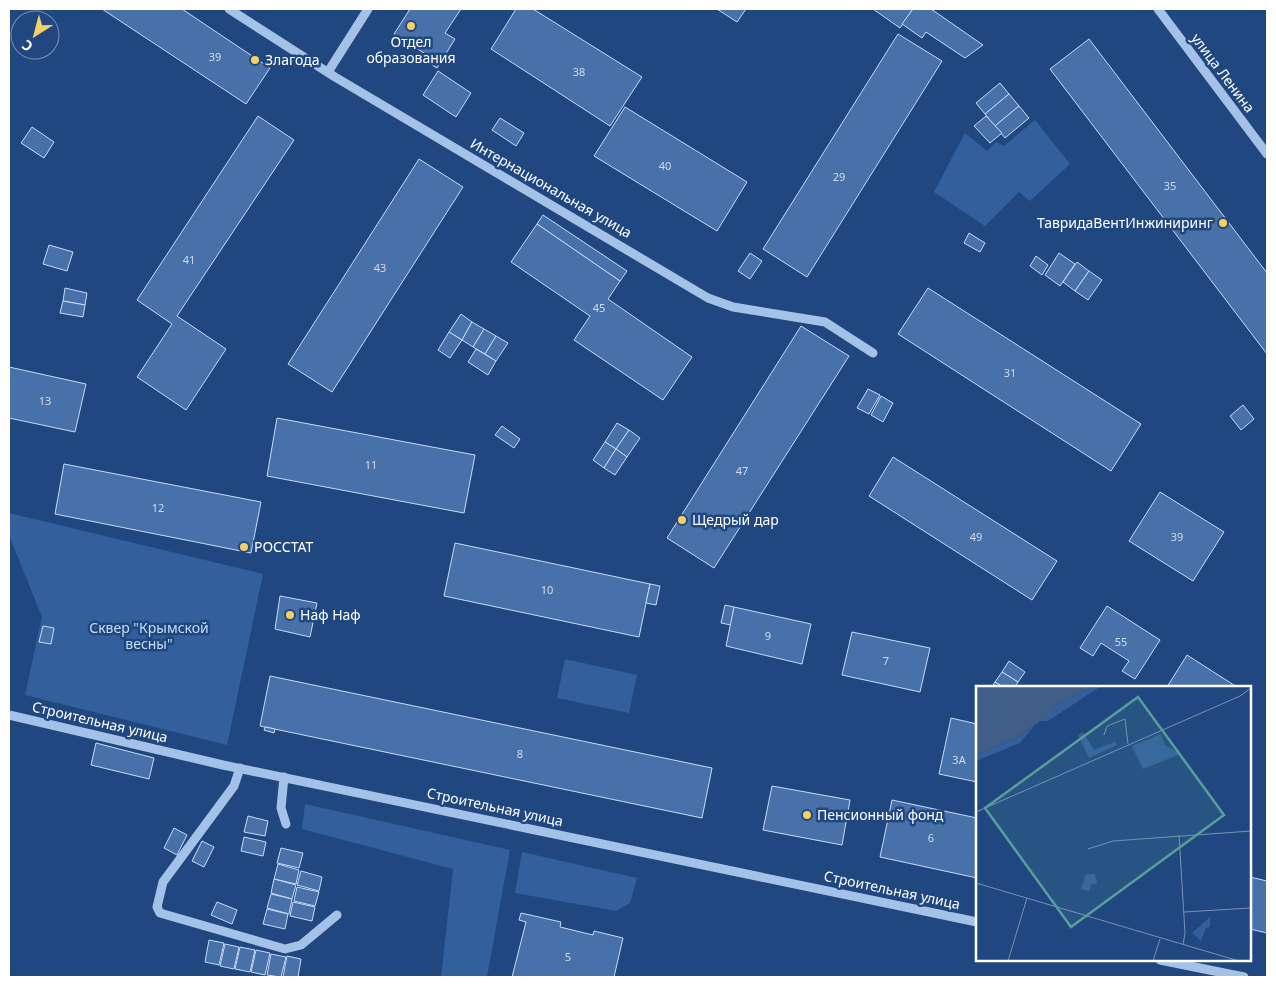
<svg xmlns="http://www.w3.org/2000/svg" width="1276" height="986" viewBox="0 0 1276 986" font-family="'Noto Sans',sans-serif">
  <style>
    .green { fill: #33609d }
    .building { fill: #4870a9; stroke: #c8dcf6 }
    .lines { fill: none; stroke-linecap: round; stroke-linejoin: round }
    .minor { stroke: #a4c1e8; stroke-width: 9 }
    .poi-dot { fill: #f5d065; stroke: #20477f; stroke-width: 2 }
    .labels { text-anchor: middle; stroke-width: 5; stroke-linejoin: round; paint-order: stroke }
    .number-label { font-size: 11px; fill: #d1dbea }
    .poi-label { font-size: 14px; fill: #fff; stroke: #20477f; text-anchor: start }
    .street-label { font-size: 14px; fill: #fff; stroke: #20477f }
    .park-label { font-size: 14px; fill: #c8dcf6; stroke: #20477f }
    .inset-road { fill: none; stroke: #7991b2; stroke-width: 1 }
    .view { fill: #579f9a; fill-opacity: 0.15; stroke: #579f9a; stroke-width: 2.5 }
    .inset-edge { fill: none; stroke: #fff; stroke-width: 2.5 }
  </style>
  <rect width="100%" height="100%" fill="#20477f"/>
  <g class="green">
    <path d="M1035 120 1070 164 1030 201 1019 192 985 226 934 192 965 133 987 151 996 142 1004 146Z"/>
    <path d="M9 513 263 574 227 745 25 695 42 617 9 535Z"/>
    <path d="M565 659 637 675 629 713 557 698Z"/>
    <path d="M305 804 510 850 487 977H441L453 869 302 829Z"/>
    <path d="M522 852 637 878 630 903 616 911 515 893Z"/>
  </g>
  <g class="building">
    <path d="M102 9H182L270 68 246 104Z"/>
    <path d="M410 9H461L445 33 455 39 437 68 424 60 427 55 394 34Z"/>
    <path d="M516 9H533L642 77 610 126 491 49Z"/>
    <path d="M717 9H746L737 22Z"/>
    <path d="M873 9H913L900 28Z"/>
    <path d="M913 9H931L983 45 965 58 926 32 922 38 902 24Z"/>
    <path d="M898 34 942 61 807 277 763 249Z"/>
    <path d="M1089 39 1267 273V354L1050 69Z"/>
    <path d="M438 71 471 93 456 117 423 95Z"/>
    <path d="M1000 83 1009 94 985 114 976 103Z"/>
    <path d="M1009 94 1019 106 995 126 985 114Z"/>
    <path d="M1019 106 1029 118 1005 138 995 126Z"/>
    <path d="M625 107 747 182 717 231 594 156Z"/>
    <path d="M258 116 294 140 177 316 226 349 186 410 137 377 172 324 137 300Z"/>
    <path d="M986 116 1002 133 990 143 974 126Z"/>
    <path d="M500 118 524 133 516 146 492 130Z"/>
    <path d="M32 127 54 142 44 158 21 143Z"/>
    <path d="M419 159 463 187 332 392 288 364Z"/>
    <path d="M543 215 627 271 620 281 537 224Z"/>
    <path d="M537 224 620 281 608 299 692 357 663 400 574 340 590 316 511 262Z"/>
    <path d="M969 233 985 243 980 252 964 243Z"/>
    <path d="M49 245 73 252 67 271 43 264Z"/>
    <path d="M750 253 762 261 750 279 738 271Z"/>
    <path d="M1059 253 1075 264 1060 286 1045 275Z"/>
    <path d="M1036 256 1048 265 1042 275 1030 266Z"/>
    <path d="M1077 262 1089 271 1075 291 1063 282Z"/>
    <path d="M1089 271 1102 280 1088 300 1075 291Z"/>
    <path d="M65 288 87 293 85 305 63 301Z"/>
    <path d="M928 288 1141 424 1111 471 898 334Z"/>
    <path d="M63 301 85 305 83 317 60 313Z"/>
    <path d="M461 314 472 322 462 340 449 332Z"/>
    <path d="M472 322 484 329 473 347 462 340Z"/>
    <path d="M801 326 849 356 714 568 667 538Z"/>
    <path d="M484 329 496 336 485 354 473 347Z"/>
    <path d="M449 332 462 340 450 358 438 350Z"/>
    <path d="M496 336 508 343 496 361 485 354Z"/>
    <path d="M476 349 496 361 488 375 468 362Z"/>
    <path d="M9 367 86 384 75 432 9 418Z"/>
    <path d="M868 389 880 395 869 414 857 408Z"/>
    <path d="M881 396 893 403 883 422 871 415Z"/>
    <path d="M1243 405 1254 419 1241 430 1230 416Z"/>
    <path d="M277 418 475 455 464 513 267 476Z"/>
    <path d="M617 423 629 430 616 449 605 442Z"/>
    <path d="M502 426 520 439 514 448 495 435Z"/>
    <path d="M629 430 640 438 627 457 616 449Z"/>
    <path d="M605 442 616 449 604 468 593 460Z"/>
    <path d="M616 449 627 457 615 475 604 468Z"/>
    <path d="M893 457 1057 561 1032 600 869 496Z"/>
    <path d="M64 464 261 502 251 553 55 514Z"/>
    <path d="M1160 492 1224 532 1193 581 1129 541Z"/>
    <path d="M455 543 650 584 639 637 444 596Z"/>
    <path d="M650 584 660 586 656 605 646 603Z"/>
    <path d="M280 596 317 603 310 637 275 629Z"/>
    <path d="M725 605 734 607 731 625 721 623Z"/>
    <path d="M1107 606 1160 640 1135 679 1122 671 1129 661 1101 643 1093 656 1080 648Z"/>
    <path d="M734 607 811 624 802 664 726 646Z"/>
    <path d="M43 626 54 628 51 644 39 642Z"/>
    <path d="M852 632 930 648 920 692 842 675Z"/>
    <path d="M1187 655 1237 687H1167Z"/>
    <path d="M1009 661 1025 672 1018 682 1002 672Z"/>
    <path d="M1002 672 1018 682 1015 687H1003L995 682Z"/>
    <path d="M270 676 712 768 702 818 260 726Z"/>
    <path d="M995 682 1003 687H992Z"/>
    <path d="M951 718 977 724V782L939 774Z"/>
    <path d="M265 727 275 729 274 733 264 730Z"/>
    <path d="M96 743 154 758 149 779 91 765Z"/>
    <path d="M772 786 850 800 842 845 763 830Z"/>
    <path d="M892 800 977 818V878L880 857Z"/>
    <path d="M248 816 268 821 265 836 244 832Z"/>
    <path d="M174 828 187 835 177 855 164 848Z"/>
    <path d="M244 837 266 842 263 856 241 851Z"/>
    <path d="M202 841 214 847 204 867 192 861Z"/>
    <path d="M281 848 303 853 299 868 277 863Z"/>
    <path d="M278 864 299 870 296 884 274 879Z"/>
    <path d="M301 871 322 877 319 891 297 885Z"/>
    <path d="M1250 877 1267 881V933L1250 929Z"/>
    <path d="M274 879 296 885 292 899 271 893Z"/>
    <path d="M297 887 319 892 315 906 294 901Z"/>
    <path d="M271 894 292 899 289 914 267 908Z"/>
    <path d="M217 902 237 910 232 924 211 915Z"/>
    <path d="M293 902 315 907 312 921 290 916Z"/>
    <path d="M267 909 288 914 285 929 263 924Z"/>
    <path d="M521 913 561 922 560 927 593 935 594 931 623 938 614 977H512L526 922 519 920Z"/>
    <path d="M209 940 224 943 219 965 205 962Z"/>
    <path d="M225 944 239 947 234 969 220 966Z"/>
    <path d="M240 947 255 950 250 972 235 969Z"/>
    <path d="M256 950 270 953 265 975 251 972Z"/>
    <path d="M271 954 286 957 281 977 267 975Z"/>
    <path d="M287 956 301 959 298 977H283Z"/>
  </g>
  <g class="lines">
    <g class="minor">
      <path d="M229 9 335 77 708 298 733 307 825 322 873 353"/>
      <path d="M1158 9 1267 154"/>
      <path d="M328 72 368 9"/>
      <path d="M9 715 223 765 977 922"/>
      <path d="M240 768 234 786 163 882 157 907 160 913 285 949 301 945 337 915"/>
      <path d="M284 777 281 808 286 824"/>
      <path d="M1160 960 1244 977"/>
    </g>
  </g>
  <g class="poi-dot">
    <circle cx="411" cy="26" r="5"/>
    <circle cx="255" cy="60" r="5"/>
    <circle cx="1223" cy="223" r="5"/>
    <circle cx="682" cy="520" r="5"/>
    <circle cx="244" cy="547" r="5"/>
    <circle cx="290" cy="615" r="5"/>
    <circle cx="807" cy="815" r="5"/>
  </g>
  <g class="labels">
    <g class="number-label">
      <text x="215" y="61">39</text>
      <text x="579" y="76">38</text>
      <text x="665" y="170">40</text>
      <text x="839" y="181">29</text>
      <text x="1170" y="190">35</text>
      <text x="189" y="264">41</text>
      <text x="380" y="272">43</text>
      <text x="599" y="312">45</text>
      <text x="1010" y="377">31</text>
      <text x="45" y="405">13</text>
      <text x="371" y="469">11</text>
      <text x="742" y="475">47</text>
      <text x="158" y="512">12</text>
      <text x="976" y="541">49</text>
      <text x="1177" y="541">39</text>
      <text x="547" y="594">10</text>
      <text x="768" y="640">9</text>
      <text x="1121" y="646">55</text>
      <text x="886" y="665">7</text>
      <text x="520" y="758">8</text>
      <text x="959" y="764">3А</text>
      <text x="931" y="842">6</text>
      <text x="568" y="961">5</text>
    </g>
    <g class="poi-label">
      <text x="411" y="47" text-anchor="middle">Отдел<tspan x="411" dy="16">образования</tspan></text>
      <text x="265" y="65">Злагода</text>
      <text x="1213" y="228" text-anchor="end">ТавридаВентИнжиниринг</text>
      <text x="692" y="525">Щедрый дар</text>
      <text x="254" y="552">РОССТАТ</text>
      <text x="300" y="620">Наф Наф</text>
      <text x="817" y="820">Пенсионный фонд</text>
    </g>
    <g class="street-label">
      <text transform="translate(1223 73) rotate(53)" y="5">улица Ленина</text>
      <text transform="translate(551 188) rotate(30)" y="5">Интернациональная улица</text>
      <text transform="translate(100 722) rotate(13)" y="5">Строительная улица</text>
      <text transform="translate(495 807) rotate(12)" y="5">Строительная улица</text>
      <text transform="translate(892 890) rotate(12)" y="5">Строительная улица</text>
    </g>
    <g class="park-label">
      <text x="149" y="633">Сквер "Крымской<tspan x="149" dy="16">весны"</tspan></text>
    </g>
  </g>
  <g transform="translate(976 686)">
    <rect width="275" height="275" fill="#20477f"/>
    <path d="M117 0H125L72 35H65L78 21ZM58 40 44 57 0 75V69L40 52ZM107 46 118 64 139 56 141 59 113 72 102 49ZM185 48 189 59 204 68 167 83 156 60ZM110 188H119L121 198H116L113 205 105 203ZM234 231V241L230 242 225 255 216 247Z" fill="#33609d"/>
    <path d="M0 0H117L78 21 73 29 40 52 0 69Z" fill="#405e87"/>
    <path class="inset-road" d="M128 49 131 40 149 33 152 58M0 126 264 10 275 2M203 149 209 247 207 259M112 163 137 155 275 145M0 197 263 275M208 226 275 222M32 275 51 212M177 275 184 253"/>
    <path class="view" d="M162 11 248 129 95 241 9 122Z"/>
    <rect width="275" height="275" class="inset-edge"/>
  </g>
  <rect width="1276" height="986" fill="none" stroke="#ffffff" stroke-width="20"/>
  <g transform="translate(35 35) rotate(216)"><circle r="24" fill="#20477f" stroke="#7991b2"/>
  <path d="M0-4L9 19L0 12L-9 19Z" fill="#f5d065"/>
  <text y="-8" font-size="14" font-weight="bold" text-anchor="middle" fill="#ffffff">С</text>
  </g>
</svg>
